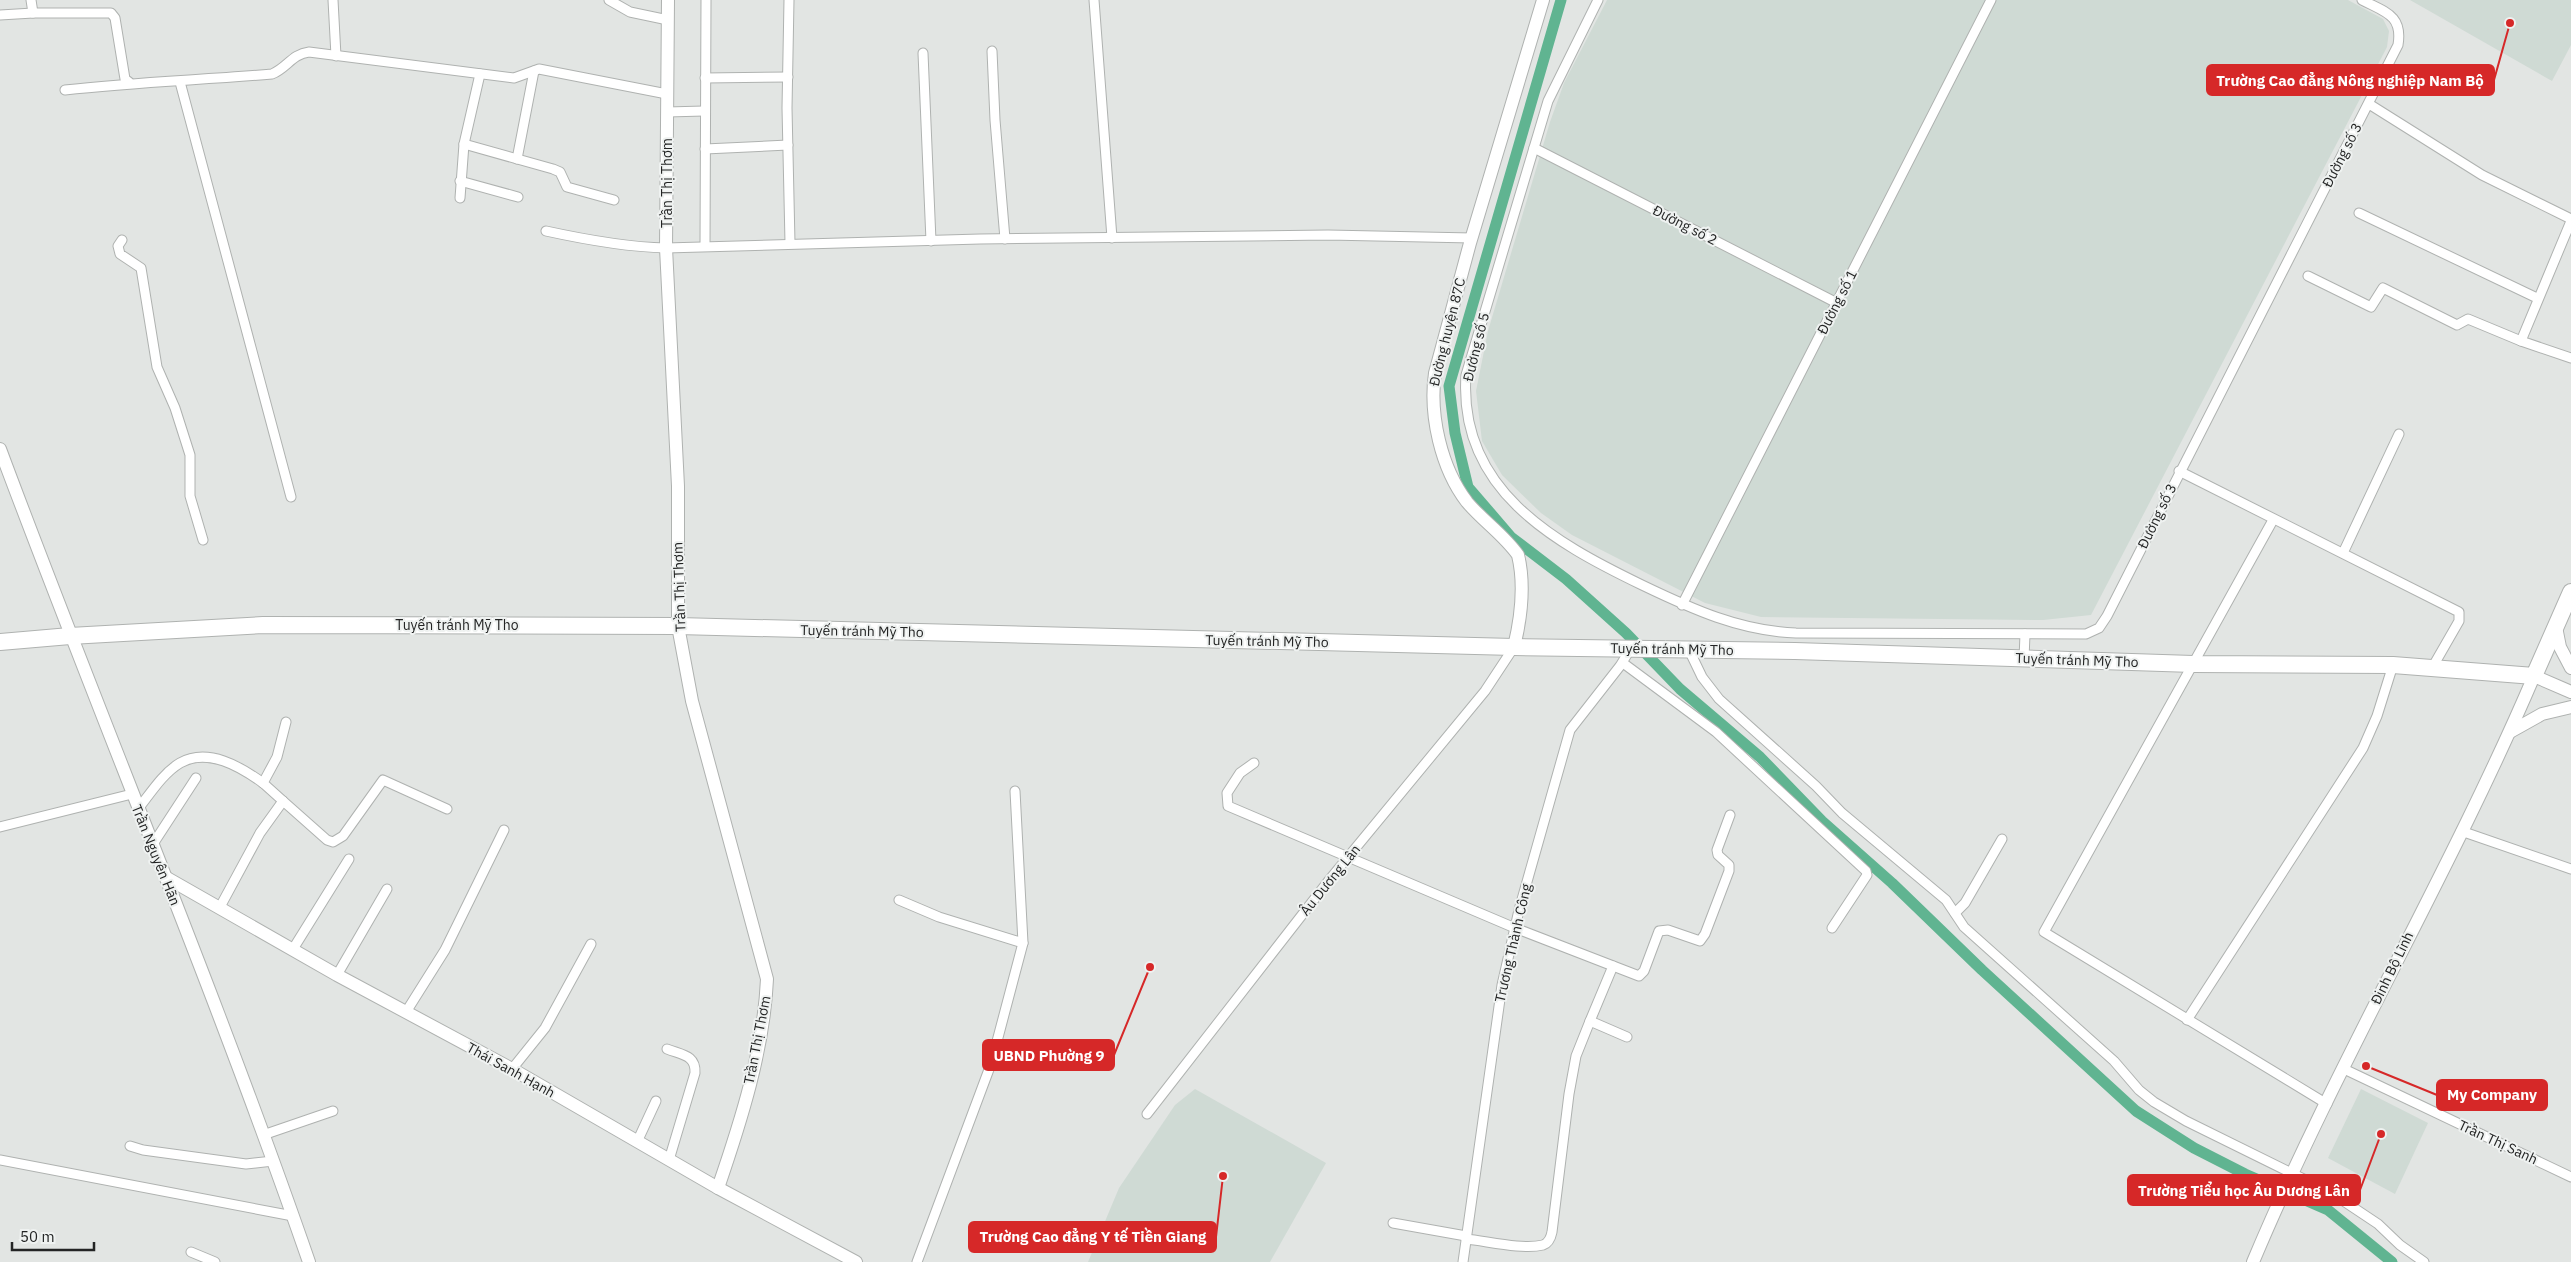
<svg xmlns="http://www.w3.org/2000/svg" width="2571" height="1262" viewBox="0 0 2571 1262" font-family="'IBM Plex Sans',sans-serif">
  <style>
    .built { fill: #cfdad4 }
    .lines { fill: none; stroke-linecap: round; stroke-linejoin: round }
    .canal { stroke: #60b491; stroke-width: 11 }
    .street-casing { stroke: #afb2b0; stroke-width: 11 }
    .secondary-casing { stroke: #afb2b0; stroke-width: 14 }
    .highway-casing { stroke: #afb2b0; stroke-width: 18 }
    .street { stroke: #fff; stroke-width: 9 }
    .secondary { stroke: #fff; stroke-width: 12 }
    .highway { stroke: #fff; stroke-width: 16 }
    .labels { text-anchor: middle; stroke-width: 4; stroke-linejoin: round; paint-order: stroke }
    .street-label { font-size: 14px; fill: #232424; stroke: #eff2f1 }
    .leader { fill: none; stroke: #d62828; stroke-width: 2 }
    .callout-dot { fill: #d62828; stroke: #eff2f1; stroke-width: 2 }
    .callout { fill: #d62828; stroke: #d62828; stroke-width: 2 }
    .callout-label { font-size: 15px; text-anchor: middle; font-weight: bold; fill: #fff }
  </style>
  <rect width="100%" height="100%" fill="#e2e5e3"/>
  <g class="built">
    <path d="M1607 0H2348L2383 19 2389 31 2387 47 2091 615 2043 620 1761 617 1705 603 1572 535 1541 513 1502 475 1482 441 1476 391 1488 331 1550 122 1564 83Z"/>
    <path d="M2410 0H2571V45L2552 81Z"/>
    <path d="M1195 1089 1326 1163 1270 1262H1088L1119 1188 1175 1105Z"/>
    <path d="M2361 1089 2428 1123 2395 1194 2328 1158Z"/>
  </g>
  <g class="lines">
    <path class="canal" d="M1561 0 1449 386 1455 433 1468 487 1511 537 1566 579 1626 633 1680 689 1760 757 1822 821 1892 883 1982 970 2136 1111 2194 1148 2245 1174 2328 1210 2392 1262"/>
    <g class="street-casing">
      <g id="street">
        <path d="M31 0 33 13"/>
        <path d="M333 0 336 56"/>
        <path d="M609 0 630 12 668 20"/>
        <path d="M789 0 787 108 790 243"/>
        <path d="M1094 0 1112 238"/>
        <path d="M1598 0 1548 101 1466 375C1458 489 1553 542 1642 585 1692 609 1740 631 1796 633L2086 634 2099 628 2107 616 2398 45C2403 15 2385 12 2362 0"/>
        <path d="M0 15 33 13H111L115 18 125 79 129 82"/>
        <path d="M992 51 995 120 1005 239"/>
        <path d="M923 53 931 241"/>
        <path d="M705 78 788 77"/>
        <path d="M180 82 291 497"/>
        <path d="M65 90C134 82 203 80 272 74 287 68 292 54 309 52L514 78 539 69 667 94"/>
        <path d="M2369 104 2482 175 2571 219"/>
        <path d="M667 112 704 111"/>
        <path d="M464 144 553 169 560 172 567 187 614 200"/>
        <path d="M1534 148 1837 303"/>
        <path d="M705 149 788 145"/>
        <path d="M517 159 534 71"/>
        <path d="M460 181 518 197"/>
        <path d="M460 198 464 144 480 74"/>
        <path d="M2359 213 2537 298"/>
        <path d="M2571 221 2521 341 2571 358"/>
        <path d="M546 231C587 240 625 247 666 248L980 239 1328 235 1472 238"/>
        <path d="M122 240 118 246 120 254 141 268 157 367 175 408 190 455V496L203 540"/>
        <path d="M705 246 706 0"/>
        <path d="M2308 276 2371 307 2383 288 2457 325 2468 319 2521 341"/>
        <path d="M2179 471 2459 612V621L2432 668"/>
        <path d="M2273 520 2044 932 2327 1104"/>
        <path d="M2343 553 2399 434"/>
        <path d="M1682 605 1991 0"/>
        <path d="M1689 650 1702 677 1719 699 1816 786 1842 813 1946 900 1964 927 2114 1061 2139 1090 2154 1102 2186 1121 2330 1192 2378 1224 2400 1245 2424 1262"/>
        <path d="M2024 659 2025 634"/>
        <path d="M1623 663 1716 732 1866 871 1867 875 1832 928"/>
        <path d="M1254 763 1240 773 1227 793 1228 806 1515 928 1639 976 1644 971 1659 931 1668 930 1700 941 1705 934 1729 871V865L1718 855 1717 850 1730 815"/>
        <path d="M283 801 263 783 277 757 286 722"/>
        <path d="M138 809C150 794 163 773 180 763 208 747 241 767 263 783"/>
        <path d="M0 827 132 794"/>
        <path d="M2461 831 2571 869"/>
        <path d="M153 844 196 778"/>
        <path d="M899 900 939 917 1023 943"/>
        <path d="M220 907 260 833 283 801 327 840 333 842 343 836 383 780 447 809"/>
        <path d="M1955 913 1965 903 2002 839"/>
        <path d="M293 949 349 859"/>
        <path d="M337 975 387 889"/>
        <path d="M406 1012 445 950 504 830"/>
        <path d="M2187 1020 2363 748 2377 716 2393 665"/>
        <path d="M1590 1021 1613 966"/>
        <path d="M667 1049C682 1055 696 1055 695 1073L669 1160"/>
        <path d="M512 1069 545 1028 591 944"/>
        <path d="M2344 1069 2571 1177"/>
        <path d="M1147 1114 1330 879 1485 691 1514 647"/>
        <path d="M263 1135 333 1111"/>
        <path d="M637 1142 656 1101"/>
        <path d="M130 1146 143 1150 246 1164 273 1161"/>
        <path d="M0 1160 293 1216"/>
        <path d="M1393 1223 1466 1236"/>
        <path d="M1466 1239C1487 1241 1522 1250 1543 1245 1549 1243 1551 1237 1552 1232L1569 1094 1576 1056 1590 1021 1627 1037"/>
        <path d="M191 1252 215 1262"/>
        <path d="M917 1262 991 1064 1023 943 1015 791"/>
        <path d="M1463 1262 1502 985 1519 910 1570 730 1620 666 1631 648"/>
      </g>
    </g>
    <g class="secondary-casing">
      <g id="secondary">
        <path d="M668 0 666 248 678 486V626L692 701 767 979C764 1049 741 1121 718 1188"/>
        <path d="M0 449C101 720 214 988 309 1262"/>
        <path d="M2556 627 2560 647 2571 668"/>
        <path d="M1514 647C1521 618 1525 584 1518 555 1504 535 1483 521 1467 502 1441 468 1429 415 1435 373L1470 243 1543 0"/>
        <path d="M2510 732 2542 714 2571 707"/>
        <path d="M167 878 337 975 512 1069 718 1188 856 1262"/>
        <path d="M2253 1262C2337 1062 2449 875 2534 676L2571 692"/>
      </g>
    </g>
    <g class="highway-casing">
      <path id="highway" d="M0 642 70 636 263 625 678 626 1514 647 1795 651 2193 664 2393 665 2534 676 2571 592"/>
    </g>
    <use href="#street" class="street"/>
    <use href="#secondary" class="secondary"/>
    <use href="#highway" class="highway"/>
  </g>
  <g class="labels">
    <g class="street-label">
      <text transform="translate(2342 155) rotate(-63)" y="5">Đường số 3</text>
      <text transform="translate(667 183) rotate(-90)" y="5">Trần Thị Thơm</text>
      <text transform="translate(1685 225) rotate(27)" y="5">Đường số 2</text>
      <text transform="translate(1837 302) rotate(-63)" y="5">Đường số 1</text>
      <text transform="translate(1447 332) rotate(-76)" y="5">Đường huyện 87C</text>
      <text transform="translate(1476 347) rotate(-76)" y="5">Đường số 5</text>
      <text transform="translate(2157 516) rotate(-64)" y="5">Đường số 3</text>
      <text transform="translate(679 587) rotate(-92)" y="5">Trần Thị Thơm</text>
      <text x="457" y="630">Tuyến tránh Mỹ Tho</text>
      <text transform="translate(862 631) rotate(1)" y="5">Tuyến tránh Mỹ Tho</text>
      <text transform="translate(1267 641) rotate(1)" y="5">Tuyến tránh Mỹ Tho</text>
      <text transform="translate(1672 649) rotate(1)" y="5">Tuyến tránh Mỹ Tho</text>
      <text transform="translate(2077 660) rotate(2)" y="5">Tuyến tránh Mỹ Tho</text>
      <text transform="translate(156 855) rotate(68)" y="5">Trần Nguyên Hãn</text>
      <text transform="translate(1330 880) rotate(-51)" y="5">Âu Dương Lân</text>
      <text transform="translate(1513 943) rotate(-77)" y="5">Trương Thành Công</text>
      <text transform="translate(2392 968) rotate(-64)" y="5">Đinh Bộ Lĩnh</text>
      <text transform="translate(757 1040) rotate(-79)" y="5">Trần Thị Thơm</text>
      <text transform="translate(511 1070) rotate(29)" y="5">Thái Sanh Hạnh</text>
      <text transform="translate(2498 1142) rotate(25)" y="5">Trần Thị Sanh</text>
    </g>
  </g>
  <path class="leader" d="M2510 23L2494 80M1150 967L1114 1055M2366 1066L2437 1095M2381 1134L2360 1190M1223 1176L1216 1237"/>
  <g class="callout-dot">
    <circle cx="2510" cy="23" r="5"/>
    <circle cx="1150" cy="967" r="5"/>
    <circle cx="2366" cy="1066" r="5"/>
    <circle cx="2381" cy="1134" r="5"/>
    <circle cx="1223" cy="1176" r="5"/>
  </g>
  <g class="callout">
    <rect x="2207" y="65" width="287" height="30" rx="5"/>
    <rect x="983" y="1040" width="131" height="30" rx="5"/>
    <rect x="2437" y="1080" width="110" height="30" rx="5"/>
    <rect x="2128" y="1175" width="232" height="30" rx="5"/>
    <rect x="969" y="1222" width="247" height="30" rx="5"/>
  </g>
  <g class="callout-label">
    <text x="2350" y="86">Trường Cao đẳng Nông nghiệp Nam Bộ</text>
    <text x="1049" y="1061">UBND Phường 9</text>
    <text x="2492" y="1100">My Company</text>
    <text x="2244" y="1196">Trường Tiểu học Âu Dương Lân</text>
    <text x="1093" y="1242">Trường Cao đẳng Y tế Tiền Giang</text>
  </g>
  <path d="M12 1242v8h82v-8" fill="none" stroke="#232424" stroke-width="2.5"/>
  <text x="20" y="1242" font-size="15" fill="#232424" stroke="#eff2f1" stroke-width="4" paint-order="stroke">50 m</text>
</svg>
